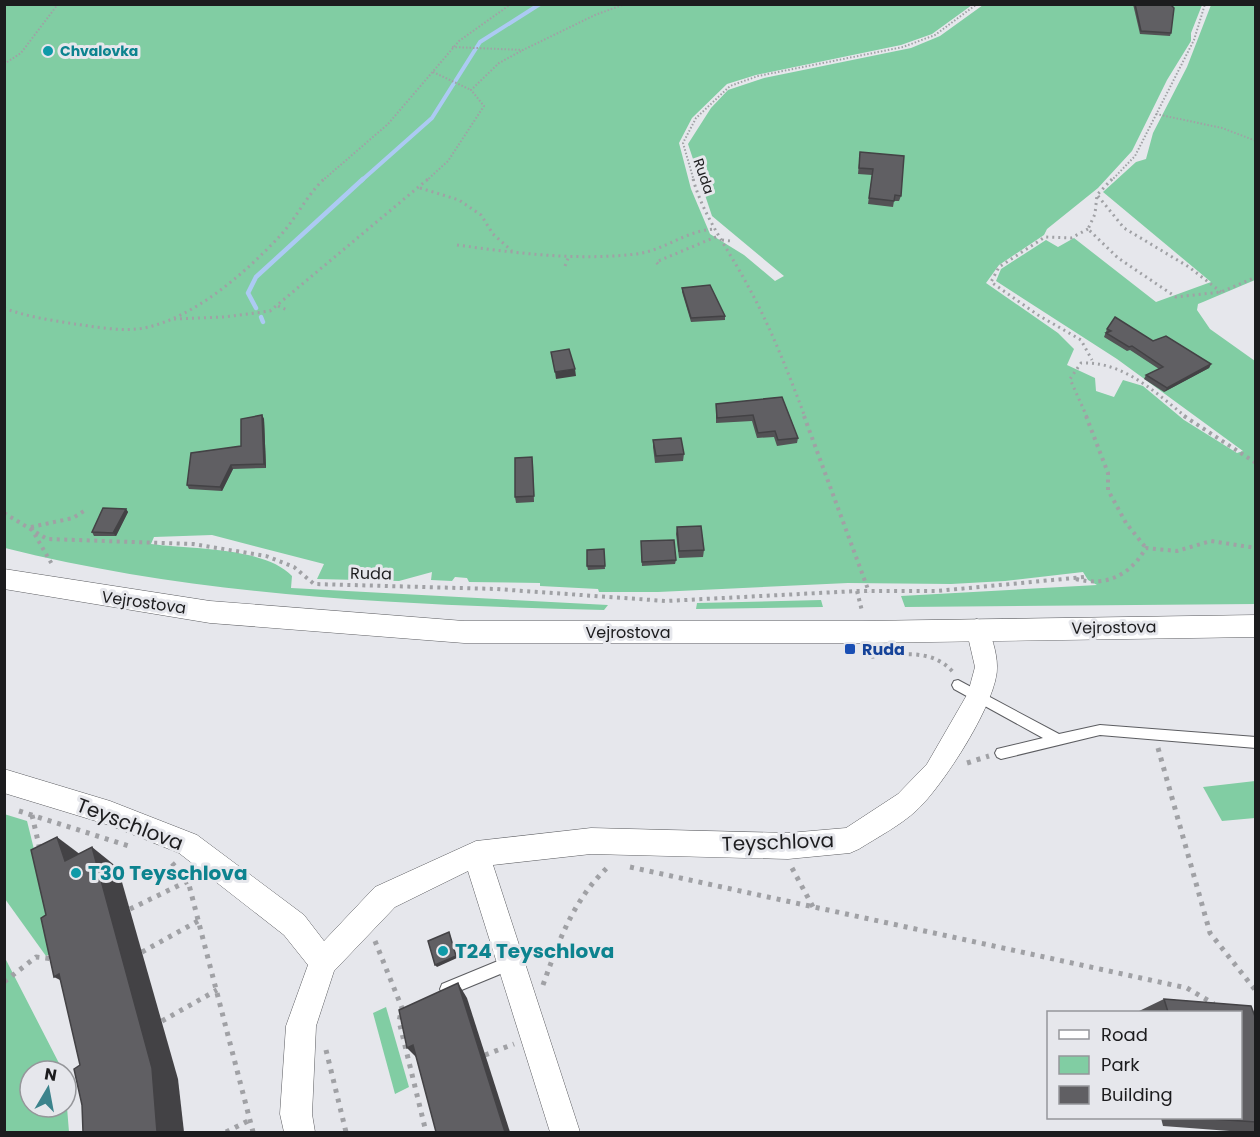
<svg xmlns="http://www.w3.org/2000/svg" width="1260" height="1137" viewBox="0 0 1260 1137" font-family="Poppins,sans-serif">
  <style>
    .green { fill: #81cda3 }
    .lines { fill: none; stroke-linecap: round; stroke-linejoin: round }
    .stream-far1 { stroke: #accaf3; stroke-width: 4 }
    .stream { stroke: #accaf3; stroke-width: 4.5 }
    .service-casing { stroke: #5c5d61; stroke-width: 2 }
    .minor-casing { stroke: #5c5d61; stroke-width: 1 }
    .tertiary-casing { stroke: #5c5d61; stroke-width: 1 }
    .path-far3 { stroke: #a0a1a5; stroke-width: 2; stroke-dasharray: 1.5 2; stroke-linecap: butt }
    .path-far2 { stroke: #a0a1a5; stroke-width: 3; stroke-dasharray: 2 4; stroke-linecap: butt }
    .path-far1 { stroke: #a0a1a5; stroke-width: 4; stroke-dasharray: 3 4.5; stroke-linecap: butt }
    .path { stroke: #a0a1a5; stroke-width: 5; stroke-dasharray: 4 6; stroke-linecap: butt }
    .service { fill: #fff; fill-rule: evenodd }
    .minor { fill: #fff; fill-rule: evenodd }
    .tertiary { fill: #fff; fill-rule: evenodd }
    .wall { fill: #535255 }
    .shaded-wall { fill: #434245 }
    .building { fill: #605f63; stroke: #434245; stroke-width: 1.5 }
    .culture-dot { fill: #0f9aa8; stroke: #e6e7ec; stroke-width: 2 }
    .transit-dot { fill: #1a4fb4; stroke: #e6e7ec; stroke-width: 2 }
    .labels { text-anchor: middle; stroke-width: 6; stroke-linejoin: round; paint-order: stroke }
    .far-culture-label { font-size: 14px; font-weight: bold; fill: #0d838f; stroke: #e6e7ec; text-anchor: start }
    .far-street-label { font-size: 14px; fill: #1c1c1e; stroke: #e6e7ec }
    .street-label { font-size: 16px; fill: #1c1c1e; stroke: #e6e7ec }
    .transit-label { font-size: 16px; font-weight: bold; fill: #164399; stroke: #e6e7ec; text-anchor: start }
    .near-street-label { font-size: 20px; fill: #1c1c1e; stroke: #e6e7ec }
    .near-culture-label { font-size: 20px; font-weight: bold; fill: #0d838f; stroke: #e6e7ec; text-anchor: start }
  </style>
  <rect width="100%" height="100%" fill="#e6e7ec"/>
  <g class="green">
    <path d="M5 5H972L932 34 901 45 756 75 727 84 692 118 679 143 691 189 710 234 744 255 775 281 784 276 712 216 688 144 711 108 728 90 764 78 911 48 940 36 983 5H1202L1191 33V41L1167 80 1132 151 1098 188 1047 229 1044 235 999 265 986 283 1058 333 1074 349 1067 365 1095 378 1096 391 1114 397 1123 380 1143 386 1184 420 1237 453 1243 451 1117 359 996 281 1001 269 1046 240 1058 247 1074 238 1156 302 1211 282 1103 192 1136 162 1146 159 1153 133 1187 67 1211 5H1255V280L1203 302 1198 304 1197 310 1210 329 1255 361V604L905 607 901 596 1097 585 1088 580 1083 572 1005 581 951 584 848 583 658 592H599L598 589 540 586V583L469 582 467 578 455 577 452 581 431 580 432 572 399 581 317 579 324 564 212 535 154 537 151 544C189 549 265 547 292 576L291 588 608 605 604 610C403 605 200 597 5 548Z"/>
    <path d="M821 600 823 607 696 609 697 603Z"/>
    <path d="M1255 781V818L1222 821 1203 787Z"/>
    <path d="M4 814 27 821 59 950 46 956 5 899Z"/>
    <path d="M4 956 63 1071H30V1107H66V1095L69 1132H5Z"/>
    <path d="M386 1007 409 1087 395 1094 373 1013Z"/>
  </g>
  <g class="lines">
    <path class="stream-far1" d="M361 181 432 118 480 42 540 4"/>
    <g class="stream">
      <path d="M256 308 248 293 256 277 363 179"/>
      <path d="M261 317 263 322"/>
    </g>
    <g class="service-casing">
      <g id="service">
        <path d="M958 680 1059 734 1100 725 1256 737V748L1100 735 1001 759 997 757 995 753 997 749 1043 738 954 689 952 685 954 681Z"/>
        <path d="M510 956 515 958 517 963 515 968 447 996 442 994 440 989 442 984Z"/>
      </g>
    </g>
    <g class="minor-casing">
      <path id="minor" d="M977 619 985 622C991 633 997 653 997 666 999 700 942 787 917 810 901 825 878 837 859 849L850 853 788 859 591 854 493 865 580 1132H550L468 871 395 907 334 971 316 1026 312 1114 315 1132H284L280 1114 286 1026 308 965 284 935 179 853 109 825 4 793V769L110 801 197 835 304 915 324 941 375 887 476 841 591 828 788 833 846 828 898 794 927 764 968 693 975 667 966 628 969 622Z"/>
    </g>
    <g class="tertiary-casing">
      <path id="tertiary" d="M4 569 210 601 464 621H863L1256 615V637L863 643H464L210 623 4 589Z"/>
    </g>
    <g class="path-far3">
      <path d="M452 47 523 50 595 15 625 4"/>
      <path d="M4 64 21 53 58 4"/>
      <path d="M433 72 471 90"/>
      <path d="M1156 114 1222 128 1256 141"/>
      <path d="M322 181 388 124 459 41 511 4"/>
      <path d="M426 181 448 161 484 106 471 90 499 63 523 50"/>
      <path d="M694 181 683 143 696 118 730 86 758 76 903 47 935 35 977 4"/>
      <path d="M1111 181 1135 156 1194 40 1205 4"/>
    </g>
    <g class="path-far2">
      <path d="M693 179C704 218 729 250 748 286 771 328 788 372 805 417"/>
      <path d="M1112 179 1097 195 1095 214 1088 229 1118 258 1176 297 1221 292 1256 277"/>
      <path d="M420 188 459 200 481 215 493 234 512 251"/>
      <path d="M1098 196 1124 228 1189 267 1221 292"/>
      <path d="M1088 229 1071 238 1045 237 999 267 991 282 1038 315 1081 340 1092 360"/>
      <path d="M722 240 731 241"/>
      <path d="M457 245C516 253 576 261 636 254 663 251 685 231 714 229"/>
      <path d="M658 264 656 262 718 236"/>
      <path d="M565 266 569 256"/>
      <path d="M278 306 287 310"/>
      <path d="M4 308C27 317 51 320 75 324 97 327 122 332 144 328 194 318 245 273 279 237 296 219 306 196 324 179"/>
      <path d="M174 319 225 317 270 311 428 179"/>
      <path d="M1087 417 1070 379 1081 363C1123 361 1155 392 1186 417"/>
    </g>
    <g class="path-far1">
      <path d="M804 416 869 592"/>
      <path d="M1086 416 1108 473V490L1126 523 1146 548"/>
      <path d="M1184 416 1256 463"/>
      <path d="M4 513 47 539 193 544 266 556 294 567 314 584 496 589 666 601 857 591H937L1084 577"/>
      <path d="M31 527 73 518 84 511"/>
      <path d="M31 528 53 566"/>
      <path d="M1076 579C1107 587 1130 575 1146 548L1177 551 1211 541 1256 548"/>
      <path d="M857 591 862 611"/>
      <path d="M867 653 868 657C898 655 931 647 953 672"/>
    </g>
    <g class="path">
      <path d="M1158 748 1210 933 1256 991"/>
      <path d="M967 763 989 756"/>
      <path d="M19 811 132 847"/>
      <path d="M32 815 40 850"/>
      <path d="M172 863 188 881 253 1132"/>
      <path d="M630 867 1187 988 1214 1004"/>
      <path d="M792 868 813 907"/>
      <path d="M130 909 188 881"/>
      <path d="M375 941 402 1008 399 1021 426 1132"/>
      <path d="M142 952 198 921"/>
      <path d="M4 982 36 957 54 959"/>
      <path d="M543 985C559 940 574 898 610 865"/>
      <path d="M162 1021 217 990"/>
      <path d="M326 1050 346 1132"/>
      <path d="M485 1055 514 1044"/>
      <path d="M226 1132 252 1119"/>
    </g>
    <use href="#service" class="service"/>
    <use href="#minor" class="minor"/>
    <use href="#tertiary" class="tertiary"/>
  </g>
  <g class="wall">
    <path d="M1133 4H1170L1171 33 1170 36 1140 34Z"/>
    <path d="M860 152 901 196 899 201H894L893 207 868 204 872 175 858 174Z"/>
    <path d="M682 288 725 316V320L691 322 682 292Z"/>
    <path d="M1107 329 1153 341 1211 364 1209 368 1164 392 1144 379 1146 375 1159 369 1130 350 1127 351 1104 337Z"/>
    <path d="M782 397 798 438 797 443 777 446 774 437 757 438 752 421 716 423V404Z"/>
    <path d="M262 415 264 419 266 468 233 469 222 491 189 489 187 485 241 446Z"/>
    <path d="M653 440 684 454 683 461 655 463 653 447Z"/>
    <path d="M533 463 534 502 516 503 515 497Z"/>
    <path d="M126 509 128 512 116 536H94L92 532Z"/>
    <path d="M677 527 704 550 703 557 679 558 676 534Z"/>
    <path d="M641 545 676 560 675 564 642 566Z"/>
    <path d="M604 549 605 569 588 570 587 566Z"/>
    <path d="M1164 999 1251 1006 1256 1019V1132H1243L1163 1126 1161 1118H1240V1012H1137Z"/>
  </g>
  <g class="shaded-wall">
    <path d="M1211 364 1209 368 1164 392 1167 388Z"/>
    <path d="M575 369 576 376 556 379 555 372Z"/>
    <path d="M262 415 264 419 266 468 264 464Z"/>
    <path d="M231 465 233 469 222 491 220 487Z"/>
    <path d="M126 509 128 512 116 536 113 533Z"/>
    <path d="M57 837 85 858 65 861Z"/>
    <path d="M92 847 118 868 178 1079 184 1132H157Z"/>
    <path d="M449 932 457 958 437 967 435 965Z"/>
    <path d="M59 974 84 992 54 977Z"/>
    <path d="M458 983 467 998 510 1132H505Z"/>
    <path d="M413 1045 419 1060 407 1048Z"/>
  </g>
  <g class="building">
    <path d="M1135 4H1170L1174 8 1171 33 1141 31Z"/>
    <path d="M860 152 904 156 901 196 895 195 894 201 869 198 873 169 859 168Z"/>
    <path d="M710 285 725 316 691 318 682 288Z"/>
    <path d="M1115 317 1153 341 1166 336 1211 364 1167 388 1146 375 1163 367 1132 346 1129 347 1106 333 1111 331 1107 329Z"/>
    <path d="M569 349 575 369 555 372 551 352Z"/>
    <path d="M782 397 798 438 778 440 775 431 758 433 753 415 717 418 716 404Z"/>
    <path d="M262 415 264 464 231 465 220 487 187 485 191 453 241 446V419Z"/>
    <path d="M681 438 684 454 656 456 653 440Z"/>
    <path d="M532 457 534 496 515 497V458Z"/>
    <path d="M103 508 126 509 113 533 92 532Z"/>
    <path d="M701 526 704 550 679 551 677 527Z"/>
    <path d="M674 540 676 560 642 562 641 541Z"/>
    <path d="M604 549 605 566H587V550Z"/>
    <path d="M57 837 65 861 92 847 152 1068 157 1132H83L82 1105 74 1069 80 1065 59 974 54 977 41 918 46 915 31 850Z"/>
    <path d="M449 932 456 956 435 965 428 941Z"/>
    <path d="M458 983 505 1132H436L413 1045 407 1048 399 1010Z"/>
    <path d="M1164 999 1251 1006 1256 1019V1122L1197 1118H1240V1012H1168Z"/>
  </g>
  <g class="culture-dot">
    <circle cx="48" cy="51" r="6"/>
    <circle cx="76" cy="873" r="6"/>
    <circle cx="443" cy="951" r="6"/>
  </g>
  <rect class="transit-dot" x="844" y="643" width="12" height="12" rx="3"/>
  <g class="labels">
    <g class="far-culture-label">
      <text x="60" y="56">Chvalovka</text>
    </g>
    <g class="far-street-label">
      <text transform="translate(704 176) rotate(71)" y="5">Ruda</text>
    </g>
    <g class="street-label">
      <text transform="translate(371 573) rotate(1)" y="6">Ruda</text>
      <text transform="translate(144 602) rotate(8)" y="6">Vejrostova</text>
      <text transform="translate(1114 627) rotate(-1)" y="6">Vejrostova</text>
      <text x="628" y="638">Vejrostova</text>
    </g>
    <g class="transit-label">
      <text x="862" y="655">Ruda</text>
    </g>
    <g class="near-street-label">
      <text transform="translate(130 824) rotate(21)" y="7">Teyschlova</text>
      <text transform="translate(778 842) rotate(-2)" y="7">Teyschlova</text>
    </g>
    <g class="near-culture-label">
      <text x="88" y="880">T30 Teyschlova</text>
      <text x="455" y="958">T24 Teyschlova</text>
    </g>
  </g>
  <rect width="1260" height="1137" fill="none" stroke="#1c1c1e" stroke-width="12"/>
  <rect x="1047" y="1011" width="195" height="108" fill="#e6e7ec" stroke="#95969a" stroke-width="1.5"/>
  <rect x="1059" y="1030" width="30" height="9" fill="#ffffff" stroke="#95969a" stroke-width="1.5"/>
  <text x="1101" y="1041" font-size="18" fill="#1c1c1e">Road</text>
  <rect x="1059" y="1056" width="30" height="18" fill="#81cda3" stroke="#95969a" stroke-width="1.5"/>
  <text x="1101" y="1071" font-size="18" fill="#1c1c1e">Park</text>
  <rect x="1059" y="1086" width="30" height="18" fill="#605f63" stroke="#95969a" stroke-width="1.5"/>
  <text x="1101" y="1101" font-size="18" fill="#1c1c1e">Building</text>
  <g transform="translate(48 1089) rotate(10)"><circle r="28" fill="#e6e7ec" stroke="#95969a" stroke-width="1.5"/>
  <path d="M0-4.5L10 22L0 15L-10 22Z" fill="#3c838c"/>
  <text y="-9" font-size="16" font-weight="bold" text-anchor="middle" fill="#1c1c1e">N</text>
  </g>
</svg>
